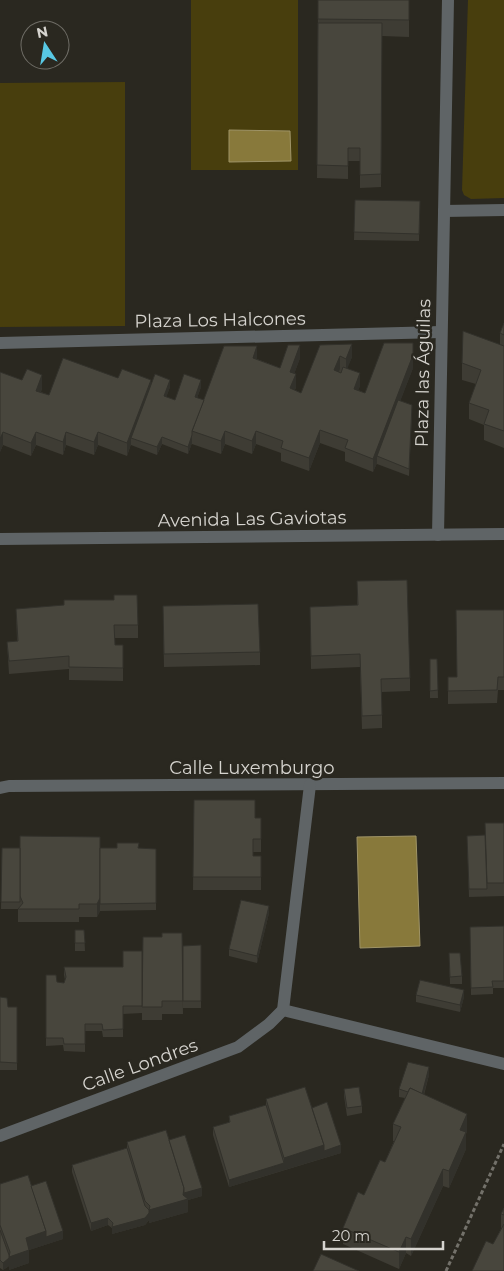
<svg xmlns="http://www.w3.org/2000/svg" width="504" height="1271" viewBox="0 0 504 1271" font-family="Montserrat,sans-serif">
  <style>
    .green { fill: #483e0d }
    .water { fill: #88793b; stroke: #9f9467 }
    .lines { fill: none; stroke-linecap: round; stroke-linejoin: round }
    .path { stroke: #73716a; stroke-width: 3; stroke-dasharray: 4 2.5; stroke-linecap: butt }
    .street { stroke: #5f6466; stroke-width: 12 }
    .wall { fill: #3e3c34 }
    .shaded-wall { fill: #32312b }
    .building { fill: #48463d; stroke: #32312b }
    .labels { text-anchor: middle; stroke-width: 5; stroke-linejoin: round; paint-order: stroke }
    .street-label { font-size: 18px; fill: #d6d4cf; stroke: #2a2820 }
  </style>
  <rect width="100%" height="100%" fill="#2a2820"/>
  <g class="green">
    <rect x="191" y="0" width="107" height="170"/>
    <path d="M468 0H504V198L471 199 464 195 462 190Z"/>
    <path d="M125 82V326L0 327V83Z"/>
  </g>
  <g class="water">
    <path d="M229 130 290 131 291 161 229 162Z"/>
    <path d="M416 836 420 946 360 948 357 837Z"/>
  </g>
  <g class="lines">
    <path class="path" d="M446 1271 504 1144"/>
    <g class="street">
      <path d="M444 211 504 210"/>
      <path d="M0 343 441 332"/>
      <path d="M438 535 448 0"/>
      <path d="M0 539 504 534"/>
      <path d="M0 788 9 786 504 783"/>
      <path d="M283 1010 504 1064"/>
      <path d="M0 1136 238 1047 269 1024 283 1010 310 785"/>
    </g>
  </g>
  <g class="wall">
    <path d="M318 0H409V37L382 36 381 187 360 188V161H348V179L317 178Z"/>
    <path d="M355 200 420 201 419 241 354 240Z"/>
    <path d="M504 323V448L484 440V425L469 419V403L476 384 462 380V363L500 345V333Z"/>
    <path d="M320 345 352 357 347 368 360 386 358 390 365 393 413 368 400 401 412 412 409 476 377 464V463L373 472 345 461V452L320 443 309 471 281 461V453L256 444 252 454 225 444 221 454 192 444V443L188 454 162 444 157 455 131 445V444L127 456 98 445 94 455 66 445 63 455 36 445 31 456 3 445 0 452V372L42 388 41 392 49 395 118 378 151 385 170 387 166 397 175 400 201 387 197 398 204 400 257 359 280 368 300 358 294 374 296 387 295 390 301 393Z"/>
    <path d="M357 581 410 678V691L382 692V728L362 729 360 667 311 669 310 607 357 605Z"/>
    <path d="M16 609 138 625V638H115V645H123V681L69 680V669L9 674 7 642 17 641Z"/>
    <path d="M504 610V690H498L497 703 448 704V677H457Z"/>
    <path d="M163 619 260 652V665L164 667Z"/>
    <path d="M430 659H437L438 698H430Z"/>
    <path d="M194 800 255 818H261V852H253V856H261V890H193Z"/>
    <path d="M504 823V896L469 897 467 836 485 835Z"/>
    <path d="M2 848 156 849V910L100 911 97 917H79V922H18V909H1Z"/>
    <path d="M269 913 257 963 229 956V949Z"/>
    <path d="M504 926V988H493V994L471 995 470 927Z"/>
    <path d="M75 930H84L85 951H75Z"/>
    <path d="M182 933 183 1014H162V1020H142V1013L123 1014V1037H103L102 1031H85V1052L64 1051 63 1045 46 1046V975L57 982 64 983 65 980 64 975V967L142 1001 162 937Z"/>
    <path d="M201 945V1008H183V946Z"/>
    <path d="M449 953 462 976V984H450Z"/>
    <path d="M416 995 464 997 460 1012 416 1002Z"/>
    <path d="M0 997 8 1007H17V1070H0Z"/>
    <path d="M429 1075 424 1095 467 1131 466 1134V1149L449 1188 443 1186 411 1256 406 1253 399 1269 343 1244V1228L385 1162 394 1141H393V1124L405 1098 399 1097V1089Z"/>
    <path d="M344 1089 362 1106V1113L347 1116 344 1096Z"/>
    <path d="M266 1099 341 1153 229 1187 213 1135V1127L229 1123V1116L266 1105Z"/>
    <path d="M169 1140 202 1196 188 1200V1212L149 1223V1220L145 1225 112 1234V1228L108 1225 91 1231 72 1172V1165L127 1148V1142Z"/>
    <path d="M0 1184 31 1186 63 1239 29 1250V1263L9 1270V1266L3 1270 0 1268Z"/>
    <path d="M504 1208V1271L493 1244 501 1229V1214Z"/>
  </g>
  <g class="shaded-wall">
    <path d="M413 343V368L379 457 377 456V463L373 472V459Z"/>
    <path d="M352 344V357L346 372V359Z"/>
    <path d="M300 345V358L290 385V372Z"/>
    <path d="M257 346V359L253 371V358Z"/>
    <path d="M340 356V369L334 383V370Z"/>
    <path d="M360 373V386L354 402V389Z"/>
    <path d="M296 374V387L290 401V388Z"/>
    <path d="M42 375V388L36 404V391Z"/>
    <path d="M151 380V393L131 438V444L127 456V443Z"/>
    <path d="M170 380V387L164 404V396Z"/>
    <path d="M201 380V387L195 404V397Z"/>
    <path d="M320 430V443L309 471V458Z"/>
    <path d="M225 431V444L221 454V441Z"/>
    <path d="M256 431V444L252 454V441Z"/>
    <path d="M3 432V445L0 452V439Z"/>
    <path d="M36 432V445L31 456V443Z"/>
    <path d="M66 432V445L63 455V442Z"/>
    <path d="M98 432V445L94 455V442Z"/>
    <path d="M192 435V443L188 454V447Z"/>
    <path d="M162 437V444L157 455V447Z"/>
    <path d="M100 898V911L97 917V904Z"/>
    <path d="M269 906V913L257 963V956Z"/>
    <path d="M464 990V997L460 1012V1005Z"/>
    <path d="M429 1067V1075L421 1103V1096Z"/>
    <path d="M467 1114V1131L466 1134V1149L449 1188V1171L460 1130Z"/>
    <path d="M324 1145V1158L229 1187V1180L284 1163V1158Z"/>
    <path d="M341 1145V1153L324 1158V1151Z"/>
    <path d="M443 1169V1186L411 1256V1239Z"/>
    <path d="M184 1188H202V1196L188 1200V1212L149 1223V1220L145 1225 112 1234V1227L183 1195Z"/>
    <path d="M108 1218V1225L91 1231V1223Z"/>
    <path d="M46 1231H63V1239L29 1250V1263L9 1270V1266L3 1270V1263L26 1238Z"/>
    <path d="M406 1237V1253L399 1269V1252Z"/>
  </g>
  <g class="building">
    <path d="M318 0H409V20L318 19Z"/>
    <path d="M318 23H382L381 174 360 175V148H348V166L317 165Z"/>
    <path d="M355 200 420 201 419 234 354 232Z"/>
    <path d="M504 323V335L500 333Z"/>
    <path d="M463 331 504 346V431L484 424 489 410 469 403 481 370 462 363Z"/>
    <path d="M384 343H413V355L373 459 345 448 348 440 320 430 309 458 281 448 283 441 256 431 252 441 225 431 221 441 192 431 224 346H257L253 358 280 368 288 345H300L290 372 296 374 290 388 301 393 320 345 352 344 346 359 340 356 334 370 341 373 343 367 360 373 354 389 365 393Z"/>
    <path d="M63 358 118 378 122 369 151 380 127 443 98 432 94 442 66 432 63 442 36 432 31 443 3 432 0 439V372L22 380 27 369 42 375 36 391 49 395Z"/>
    <path d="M155 374 170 380 164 396 175 400 184 374 201 380 195 397 204 400 192 431V435L188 447 162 437 157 447 131 438Z"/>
    <path d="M398 400 412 405 409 469 377 456Z"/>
    <path d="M407 580 410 678 381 679 382 715 362 716 360 654 311 656 310 607 358 605 357 581Z"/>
    <path d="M114 595H137L138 625H114L115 645H123V668L69 667V656L9 661 7 642 18 641 16 609 64 605V600H114Z"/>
    <path d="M258 604 260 652 164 654 163 606Z"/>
    <path d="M456 610H504V677H498L497 690 448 691V677H457Z"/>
    <path d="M430 659H437L438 690 430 691Z"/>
    <path d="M194 800H255V818H261V839H253V856H261V877H193Z"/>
    <path d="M485 823H504V883H487Z"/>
    <path d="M485 835 487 889H469L467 836Z"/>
    <path d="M20 836 100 837V898L97 904H79V909H18L23 903 20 896Z"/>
    <path d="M117 843H139L138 848 156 849V903L100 904V848H117Z"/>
    <path d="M2 848H20V902H1Z"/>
    <path d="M241 900 269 906 257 956 229 949Z"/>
    <path d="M504 926V981H492L493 987 471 988 470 927Z"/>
    <path d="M75 930H84L85 943H75Z"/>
    <path d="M162 933H182L183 1001H162V1007H142L143 937H162Z"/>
    <path d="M201 945V1001H183V946Z"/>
    <path d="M123 951H142V1006H123V1029L103 1030 102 1024H85V1044H64L63 1038H46V975H56L57 982 64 983 66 977 64 967H123Z"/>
    <path d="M449 953H460L462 976 450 977Z"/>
    <path d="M420 980 464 990 460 1005 416 995Z"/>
    <path d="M0 997 7 998 8 1007H17V1063L0 1062Z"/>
    <path d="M408 1062 429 1067 422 1094 410 1088 408 1092 399 1089Z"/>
    <path d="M305 1087 324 1145 284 1158 266 1099Z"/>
    <path d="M359 1087 362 1106 347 1108 344 1089Z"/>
    <path d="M410 1088 467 1114 460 1130 466 1132 449 1171 443 1169 411 1239 406 1237 399 1252 343 1228 358 1192 364 1195 380 1160 385 1162 401 1127 393 1124Z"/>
    <path d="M327 1102 341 1145 324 1151V1145L312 1108Z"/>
    <path d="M266 1105 284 1163 229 1180 213 1127 230 1122 229 1116Z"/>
    <path d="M166 1130 184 1188 183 1195 188 1199 149 1210 150 1206 145 1201 127 1142Z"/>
    <path d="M185 1135 202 1188 184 1193V1188L169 1140Z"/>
    <path d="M127 1148 145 1206 149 1210V1213L145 1218 112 1227 113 1223 108 1218 91 1223 72 1165Z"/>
    <path d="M28 1175 46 1231 26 1238 29 1250 9 1257 10 1252 0 1225V1184Z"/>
    <path d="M46 1181 63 1231 46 1237V1231L31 1186Z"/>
    <path d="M504 1208V1215L501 1214Z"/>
    <path d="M504 1224V1271H472L486 1241 493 1244Z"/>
    <path d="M0 1230 9 1255V1258L3 1263 0 1260Z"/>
    <path d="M321 1254 359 1271H313Z"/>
  </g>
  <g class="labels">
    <g class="street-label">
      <text transform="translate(220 320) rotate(-1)" y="6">Plaza Los Halcones</text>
      <text transform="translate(423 373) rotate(-89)" y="6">Plaza las Águilas</text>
      <text transform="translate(252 519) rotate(-1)" y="6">Avenida Las Gaviotas</text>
      <text x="252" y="774">Calle Luxemburgo</text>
      <text transform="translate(140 1065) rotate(-20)" y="6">Calle Londres</text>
    </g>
  </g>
  <g transform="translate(45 45) rotate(348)"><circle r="24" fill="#2a2820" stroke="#6f6d66"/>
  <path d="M0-4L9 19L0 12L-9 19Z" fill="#58c8e4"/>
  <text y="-8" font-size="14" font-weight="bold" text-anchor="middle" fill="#d6d4cf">N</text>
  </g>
  <path d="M324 1241v8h119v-8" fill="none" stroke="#d6d4cf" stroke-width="2.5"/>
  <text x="332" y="1241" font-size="15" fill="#d6d4cf" stroke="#2a2820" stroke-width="4" paint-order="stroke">20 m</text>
</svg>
